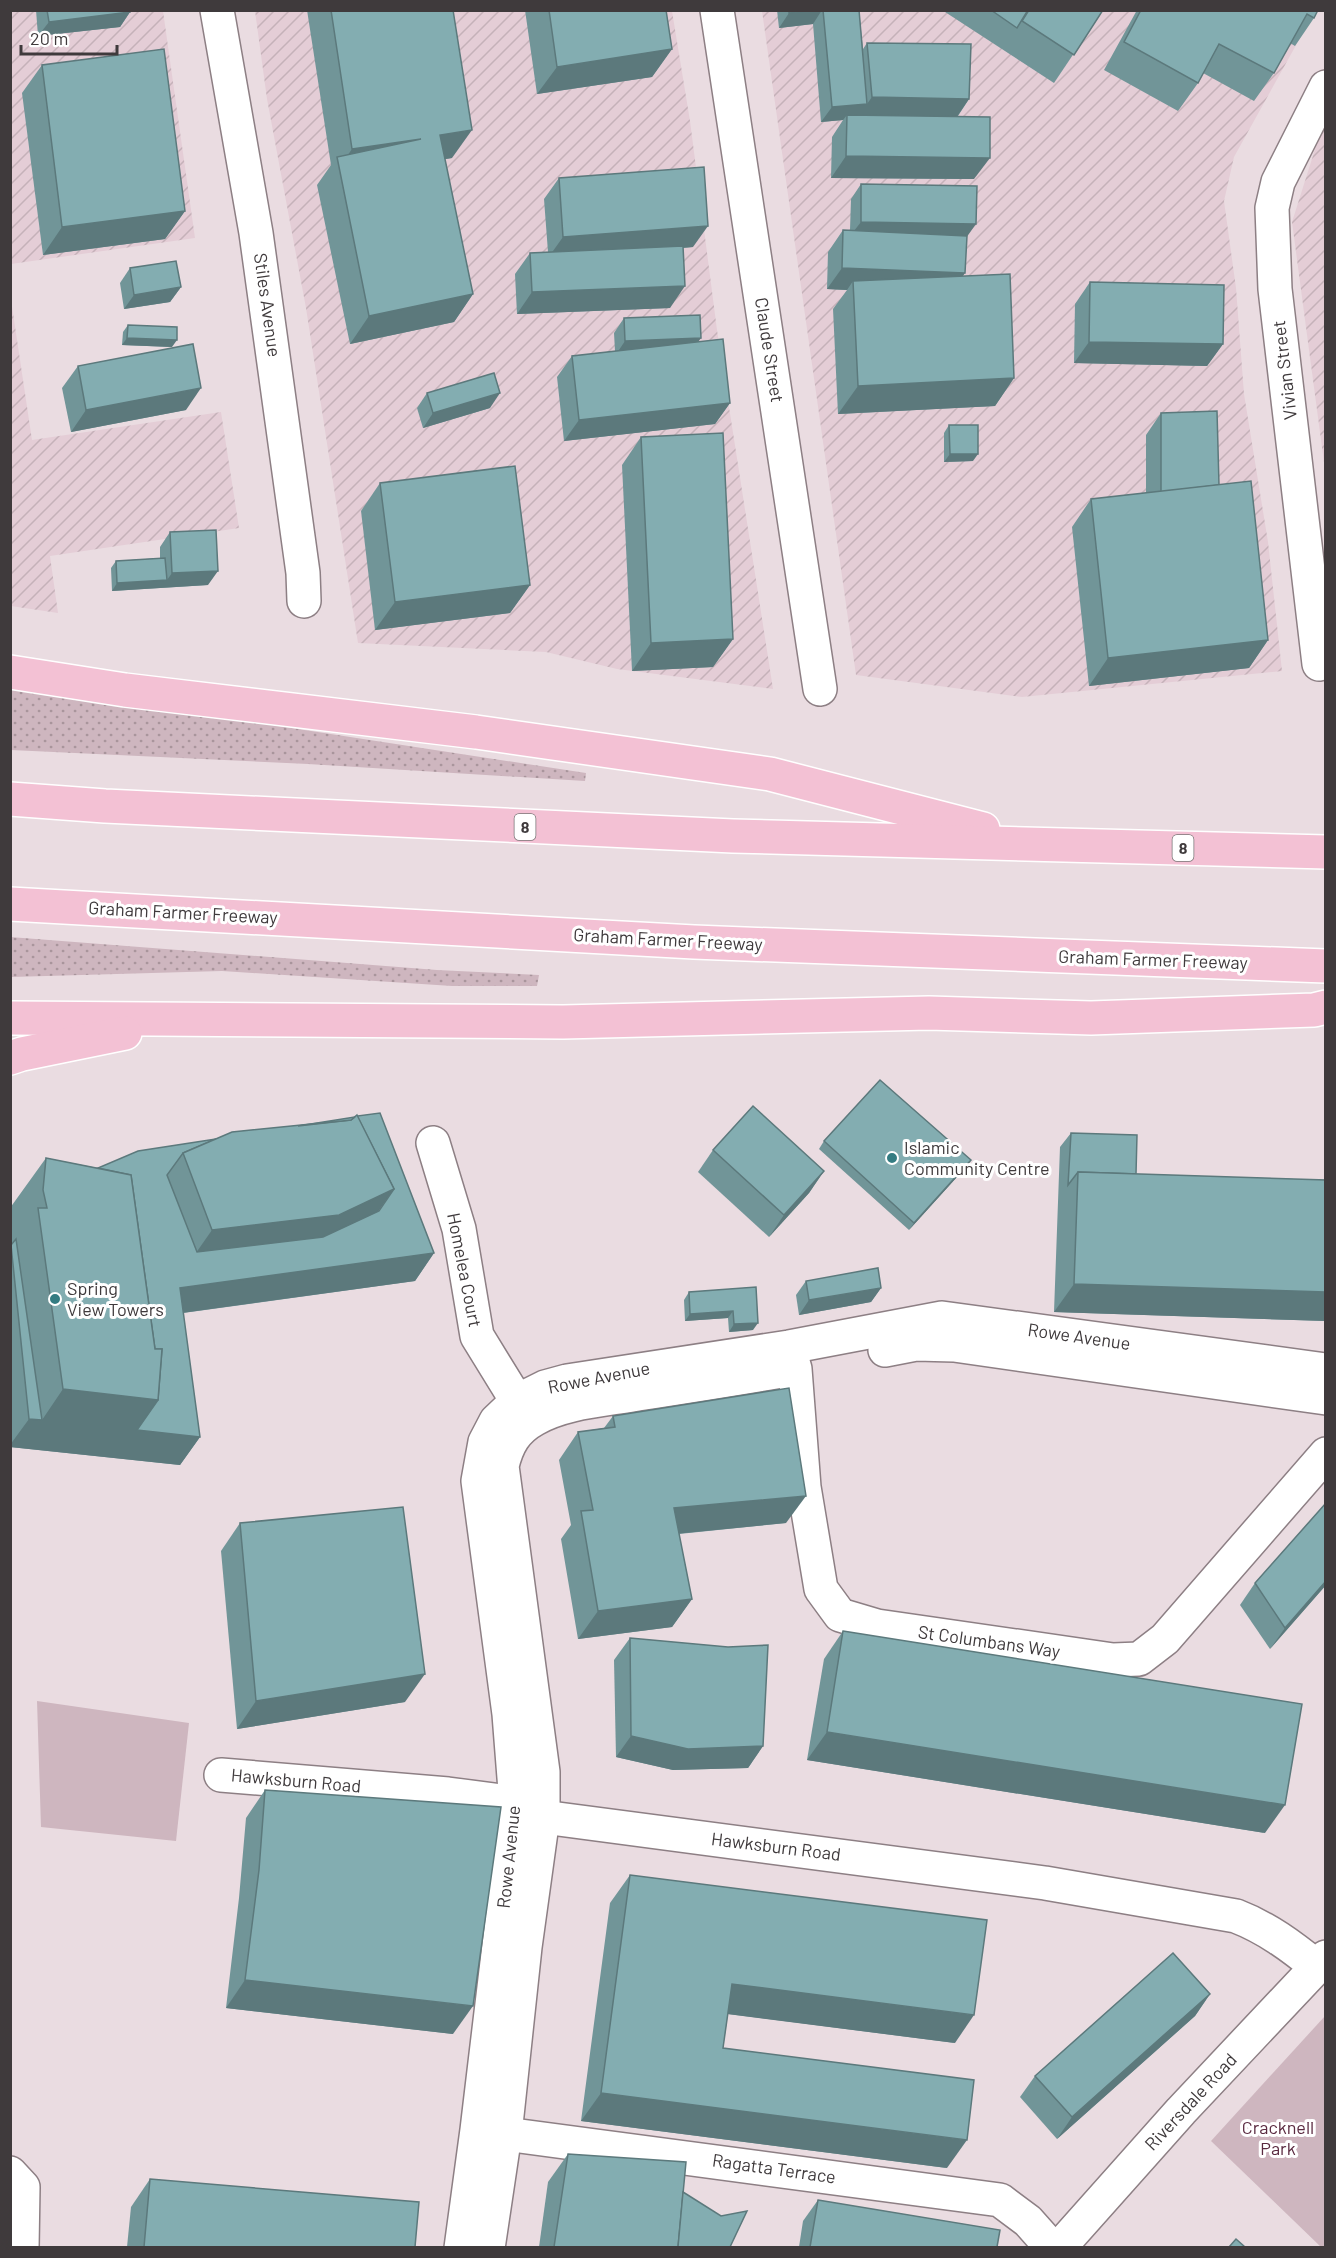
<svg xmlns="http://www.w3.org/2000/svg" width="1336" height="2258" viewBox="0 0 1336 2258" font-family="Barlow,sans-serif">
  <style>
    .industrial { fill: url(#industrial-furrows) }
    .grass { fill: url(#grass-dots) }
    .green { fill: #ceb6bf }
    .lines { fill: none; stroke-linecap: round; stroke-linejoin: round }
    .minor-casing { stroke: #8d7f84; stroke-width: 36 }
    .highway-casing { stroke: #fff; stroke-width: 36 }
    .minor { stroke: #fff; stroke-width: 33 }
    .highway { stroke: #f3c1d4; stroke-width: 33 }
    .wall { fill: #719598 }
    .shaded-wall { fill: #5c797c }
    .building { fill: #83adb1; stroke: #5c797c; stroke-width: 1.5 }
    .poi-dot { fill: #347c82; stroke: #fff; stroke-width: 2 }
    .labels { text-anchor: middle; stroke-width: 6; stroke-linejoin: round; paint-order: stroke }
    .shield { fill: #fff; stroke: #797576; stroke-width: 1.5 }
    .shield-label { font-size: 16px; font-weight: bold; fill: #3f3a3c }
    .street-label { font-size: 18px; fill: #3f3a3c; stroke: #fff }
    .poi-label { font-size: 18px; fill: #3f3a3c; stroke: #fff; text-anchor: start }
    .park-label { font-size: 18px; fill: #5a2a40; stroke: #fff }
  </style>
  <defs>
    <pattern id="industrial-furrows" width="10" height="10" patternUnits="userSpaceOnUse" patternTransform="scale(1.5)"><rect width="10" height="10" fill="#e4cdd6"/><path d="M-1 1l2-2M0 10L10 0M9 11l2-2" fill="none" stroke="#c5b1b9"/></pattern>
    <pattern id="grass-dots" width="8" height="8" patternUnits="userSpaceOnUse" patternTransform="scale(1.5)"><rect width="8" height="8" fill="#ceb6bf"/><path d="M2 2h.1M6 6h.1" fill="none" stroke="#a9959c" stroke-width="1.8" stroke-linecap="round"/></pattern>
  </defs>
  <rect width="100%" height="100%" fill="#eadce1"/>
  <g class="industrial">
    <path d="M10 11H163L195 238 11 264Z"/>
    <path d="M255 11H672L690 121 717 330 773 689 617 669 546 652 358 643 306 308 267 99Z"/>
    <path d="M762 11H1315L1234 157 1224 201 1236 288 1244 394 1268 542 1282 671 1022 697 856 675Z"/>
    <path d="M1325 128V470L1292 222 1317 143Z"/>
    <path d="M10 293 32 440 221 412 239 528 50 556 58 613 11 606Z"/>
  </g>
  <g class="grass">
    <path d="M10 682 232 719 586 773 585 781 308 764 11 750Z"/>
    <path d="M10 937 437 970 539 975 537 986H452L222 971 11 977Z"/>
  </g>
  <g class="green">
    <path d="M37 1701 189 1723 176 1841 41 1827Z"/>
    <path d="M1325 2016 1326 2247 1322 2248 1211 2141Z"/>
  </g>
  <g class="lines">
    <g class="minor-casing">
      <g id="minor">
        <path d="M217 10 256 233 303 573 304 601"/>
        <path d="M717 10 820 689"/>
        <path d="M1319 664 1275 289 1272 208 1278 182 1326 87"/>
        <path d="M433 1143 459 1229 477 1336 517 1401 530 1417"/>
        <path d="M789 1348 795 1369 804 1487 821 1589 840 1615 877 1626 1113 1660 1139 1659 1165 1639 1326 1454"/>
        <path d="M885 1350 916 1344 954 1345 1326 1398"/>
        <path d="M221 1775 448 1794 516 1803 543 1817 1045 1883 1236 1916C1267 1928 1291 1946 1317 1967"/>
        <path d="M483 2131 1000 2200 1028 2221 1052 2248"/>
        <path d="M10 2173 23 2187 22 2248"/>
        <path d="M461 2248 477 2130 516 1803 509 1714 478 1481 485 1442 496 1421 517 1401 545 1387 567 1381 789 1347 942 1318 1326 1370"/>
        <path d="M488 2248 505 2134 525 1947 543 1817V1772L502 1466C507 1445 515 1430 535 1419 565 1402 605 1400 638 1394 690 1386 742 1378 793 1369"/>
        <path d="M1059 2248 1181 2111 1326 1957"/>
      </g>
    </g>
    <g class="highway-casing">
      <g id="highway">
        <path d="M10 672 125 690 476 732 770 774 983 829"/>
        <path d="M10 799 105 806 733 836 1326 852"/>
        <path d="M10 904 694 942 1326 966"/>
        <path d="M10 1018 563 1022 929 1013 1091 1018 1314 1010 1326 1007"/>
        <path d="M10 1058 22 1054 125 1033"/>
      </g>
    </g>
    <use href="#minor" class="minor"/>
    <use href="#highway" class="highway"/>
  </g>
  <g class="wall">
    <path d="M36 10H130V12L120 27 38 36Z"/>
    <path d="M307 10H453L452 158 445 159 473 294 454 322 350 344 317 185 331 165Z"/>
    <path d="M525 10H666L672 49 652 77 537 94Z"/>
    <path d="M777 10H859L863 49 867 43 969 99 958 116 974 179 831 178 832 137 843 120 821 122 813 24 779 28Z"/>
    <path d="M942 10H1103L1054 83Z"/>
    <path d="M1137 10H1318L1314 18 1295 46 1290 43 1274 73 1254 101 1203 73 1198 83 1178 111 1104 70Z"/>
    <path d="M42 65 185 211 165 239 43 255 22 93Z"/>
    <path d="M559 178 693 247 683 248 670 308 517 314 515 274 530 253 548 252 544 199Z"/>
    <path d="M861 184 967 238 962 276 1014 378 995 406 838 414 833 309 847 290 827 289 828 252 843 230H850L851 199Z"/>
    <path d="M130 268 181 287 170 302 124 309 120 283Z"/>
    <path d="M1090 282 1223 344 1207 366 1074 363 1075 304Z"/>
    <path d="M624 318 698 342 730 403 715 424 564 441 557 377 572 356 615 351 614 333Z"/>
    <path d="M128 325 172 347 122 345 123 332Z"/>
    <path d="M78 366 186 410 71 432 62 388Z"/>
    <path d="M427 393 490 408 423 428 417 408Z"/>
    <path d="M1161 413 1219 485 1268 640 1249 668 1089 686 1072 527 1091 499 1146 493V435Z"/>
    <path d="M949 425 973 461 944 462V433Z"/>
    <path d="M641 437 733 639 713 667 632 671 622 465Z"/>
    <path d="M380 483 530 585 510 613 375 630 361 511Z"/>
    <path d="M170 532 208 585 112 591 111 568 116 561 160 558V547Z"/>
    <path d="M1071 1133 1136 1174 1326 1180V1321L1054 1312 1060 1147Z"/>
    <path d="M216 1139 434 1253 415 1281 183 1313 200 1437 180 1465 10 1447V1208L46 1158 98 1168Z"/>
    <path d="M824 1141 971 1160 966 1167 909 1230 819 1149Z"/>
    <path d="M713 1150 824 1171 809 1193 769 1237 698 1172Z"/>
    <path d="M806 1281 881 1288 871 1302 799 1315 796 1295Z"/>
    <path d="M756 1287 753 1330 729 1332 728 1318 685 1321 684 1300 689 1292Z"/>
    <path d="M613 1416 786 1523 679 1534 692 1599 672 1627 578 1639 561 1539 571 1525 559 1460 578 1432 604 1428Z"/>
    <path d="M1326 1503V1585L1270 1649 1240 1605 1255 1583Z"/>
    <path d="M240 1523 405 1702 237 1729 221 1551Z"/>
    <path d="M843 1631 1265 1833 807 1760 824 1659Z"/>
    <path d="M630 1638 763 1746 748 1768 673 1770 616 1757 614 1660Z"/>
    <path d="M265 1790 453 2034 226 2008 239 1898 246 1818Z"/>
    <path d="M630 1875 955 2043 728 2014 723 2048 947 2168 581 2121 610 1903Z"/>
    <path d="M1210 1994 1195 2016 1057 2139 1020 2097 1035 2076Z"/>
    <path d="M568 2154 683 2192 730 2247H539L548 2182Z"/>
    <path d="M150 2179 415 2247H127L131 2207Z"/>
    <path d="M818 2200 997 2247H799L803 2221Z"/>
  </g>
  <g class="shaded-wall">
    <path d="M813 10H822L813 24 779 28 789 13Z"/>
    <path d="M130 12 120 27 38 36 49 22Z"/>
    <path d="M672 49 652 77 537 94 557 67Z"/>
    <path d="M872 97 969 99 954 121 847 115 843 120 821 122 832 107 867 104Z"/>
    <path d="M472 130 452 158 421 163 440 135Z"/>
    <path d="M421 139 339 168 352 149Z"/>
    <path d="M846 156 990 158 974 179 831 178Z"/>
    <path d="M185 211 165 239 43 255 62 227Z"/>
    <path d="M861 222 976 224 966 238 850 236Z"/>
    <path d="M708 226 693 247 548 258 563 237Z"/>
    <path d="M842 268 965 273 950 295 853 281 847 290 827 289Z"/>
    <path d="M685 286 670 308 517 314 532 292Z"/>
    <path d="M181 287 170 302 124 309 134 295Z"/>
    <path d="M473 294 454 322 350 344 369 316Z"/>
    <path d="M127 338 177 340 172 347 122 345Z"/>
    <path d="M701 338 690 353 615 356 625 341Z"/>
    <path d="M1089 342 1223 344 1207 366 1074 363Z"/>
    <path d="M1014 378 995 406 838 414 858 386Z"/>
    <path d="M201 388 186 410 71 432 86 410Z"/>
    <path d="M500 393 490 408 423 428 433 413Z"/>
    <path d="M730 403 715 424 564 441 579 420Z"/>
    <path d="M950 454H978L973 461 944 462Z"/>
    <path d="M218 571 208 585 112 591 117 583 167 580 172 573Z"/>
    <path d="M530 585 510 613 375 630 395 602Z"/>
    <path d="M733 639 713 667 632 671 651 643Z"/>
    <path d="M1268 640 1249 668 1089 686 1108 658Z"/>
    <path d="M971 1160 966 1167 909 1230 914 1223Z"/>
    <path d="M824 1171 809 1193 769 1237 784 1215Z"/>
    <path d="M394 1189 359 1239 177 1280 212 1230Z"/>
    <path d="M434 1253 415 1281 160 1316 180 1288Z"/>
    <path d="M1074 1284 1326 1292V1321L1054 1312Z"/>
    <path d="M881 1288 871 1302 799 1315 809 1300Z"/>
    <path d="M733 1311 728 1318 685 1321 690 1314Z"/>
    <path d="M758 1323 753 1330 729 1332 734 1324Z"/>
    <path d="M63 1389 158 1400 200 1437 180 1465 10 1447V1445L29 1419 42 1420Z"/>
    <path d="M806 1496 786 1523 654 1536 674 1508Z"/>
    <path d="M1326 1581V1585L1270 1649 1285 1628Z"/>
    <path d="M692 1599 672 1627 578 1639 598 1611Z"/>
    <path d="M425 1674 405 1702 237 1729 256 1701Z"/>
    <path d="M827 1732 1285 1805 1265 1833 807 1760Z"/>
    <path d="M631 1736 763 1746 748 1768 673 1770 616 1757Z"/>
    <path d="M245 1980 473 2006 453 2034 226 2008Z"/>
    <path d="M732 1984 974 2015 955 2043 712 2012Z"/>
    <path d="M1210 1994 1195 2016 1057 2139 1072 2117Z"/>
    <path d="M601 2093 967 2140 947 2168 581 2121Z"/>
  </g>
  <g class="building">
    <path d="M47 10H130V12L49 22Z"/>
    <path d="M331 10H453L472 130 440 135 473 294 369 316 337 157 421 139 352 149Z"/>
    <path d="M549 10H666L672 49 557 67Z"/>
    <path d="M789 10H813L789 13Z"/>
    <path d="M823 10H859L867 104 832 107Z"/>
    <path d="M991 10H1028L1017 28Z"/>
    <path d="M1029 10H1103L1074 55 1022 21Z"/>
    <path d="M1141 10H1318L1314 18 1307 14 1274 73 1219 44 1198 83 1124 42Z"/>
    <path d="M867 43 971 44 969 99 872 97Z"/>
    <path d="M164 49 185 211 62 227 42 65Z"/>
    <path d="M847 115 990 117V158L846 156Z"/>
    <path d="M704 167 708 226 563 237 559 178Z"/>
    <path d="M861 184 977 186 976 224 861 222Z"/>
    <path d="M843 230 967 236 965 273 842 268Z"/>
    <path d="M683 246 685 286 532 292 530 253Z"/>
    <path d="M176 261 181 287 134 295 130 268Z"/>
    <path d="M1010 274 1014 378 858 386 853 281Z"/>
    <path d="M1090 282 1224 285 1223 344 1089 342Z"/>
    <path d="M700 315 701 338 625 341 624 318Z"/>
    <path d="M128 325 177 327V340L127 338Z"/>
    <path d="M723 339 730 403 579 420 572 356Z"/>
    <path d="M193 344 201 388 86 410 78 366Z"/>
    <path d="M494 373 500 393 433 413 427 393Z"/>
    <path d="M1217 411 1219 485 1161 492V413Z"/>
    <path d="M949 425H978V454H950Z"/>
    <path d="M723 433 733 639 651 643 641 437Z"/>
    <path d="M515 466 530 585 395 602 380 483Z"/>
    <path d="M1251 481 1268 640 1108 658 1091 499Z"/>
    <path d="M216 530 218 571 172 573 170 532Z"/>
    <path d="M165 558 167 580 117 583 116 561Z"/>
    <path d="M880 1080 971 1160 914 1223 824 1141Z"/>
    <path d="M753 1106 824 1171 784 1215 713 1150Z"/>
    <path d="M380 1113 434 1253 180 1288 200 1437 137 1430 158 1400 162 1349H155L131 1175 98 1168 138 1151 216 1139 183 1153 167 1175 197 1252 323 1237 379 1211 394 1189 357 1116Z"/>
    <path d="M357 1115 394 1189 339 1215 212 1230 183 1153 232 1132 351 1120Z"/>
    <path d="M355 1117 351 1120 298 1126Z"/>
    <path d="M1071 1133 1137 1135 1136 1174 1078 1172 1068 1185Z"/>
    <path d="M46 1158 131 1175 155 1349H162L158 1400 63 1389 38 1208H47L43 1190Z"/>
    <path d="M1078 1172 1326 1180V1292L1074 1284Z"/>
    <path d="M16 1239 42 1420 29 1419 11 1245Z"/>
    <path d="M878 1268 881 1288 809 1300 806 1281Z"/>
    <path d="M756 1287 758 1323 734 1324 733 1311 690 1314 689 1292Z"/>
    <path d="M789 1388 806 1496 674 1508 692 1599 598 1611 581 1511 593 1510 578 1432 615 1427 613 1416Z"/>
    <path d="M1326 1503V1581L1285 1628 1255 1583Z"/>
    <path d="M403 1507 425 1674 256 1701 240 1523Z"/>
    <path d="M843 1631 1302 1704 1285 1805 827 1732Z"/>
    <path d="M630 1638 728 1647 768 1645 763 1746 688 1749 631 1736Z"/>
    <path d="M265 1790 501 1807 473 2006 245 1980 259 1870Z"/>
    <path d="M630 1875 987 1920 974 2015 732 1984 723 2048 974 2080 967 2140 601 2093Z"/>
    <path d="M1173 1953 1210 1994 1072 2117 1035 2076Z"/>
    <path d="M568 2154 686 2162 678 2247H554Z"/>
    <path d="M150 2179 419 2202 415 2247H144Z"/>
    <path d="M683 2192 721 2216 747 2211 730 2247H678Z"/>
    <path d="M818 2200 1000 2230 997 2247H810Z"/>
    <path d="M1236 2239 1245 2247H1229Z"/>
  </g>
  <g class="poi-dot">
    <circle cx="892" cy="1158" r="6"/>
    <circle cx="55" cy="1299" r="6"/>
  </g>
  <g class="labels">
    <g class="shield">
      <rect x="514.5" y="814" width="21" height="26" rx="4.5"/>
      <rect x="1172.5" y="835" width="21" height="26" rx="4.5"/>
    </g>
    <g class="shield-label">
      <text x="525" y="833">8</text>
      <text x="1183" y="854">8</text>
    </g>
    <g class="street-label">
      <text transform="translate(267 305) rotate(82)" y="6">Stiles Avenue</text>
      <text transform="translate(769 350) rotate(81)" y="6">Claude Street</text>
      <text transform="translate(1285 370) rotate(-97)" y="6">Vivian Street</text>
      <text transform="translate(183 913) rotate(3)" y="6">Graham Farmer Freeway</text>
      <text transform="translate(668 940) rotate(3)" y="6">Graham Farmer Freeway</text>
      <text transform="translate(1153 960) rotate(2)" y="6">Graham Farmer Freeway</text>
      <text transform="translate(464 1270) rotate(79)" y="6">Homelea Court</text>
      <text transform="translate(1079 1337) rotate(8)" y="6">Rowe Avenue</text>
      <text transform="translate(599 1378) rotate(-11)" y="6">Rowe Avenue</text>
      <text transform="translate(989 1642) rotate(8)" y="6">St Columbans Way</text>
      <text transform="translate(296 1781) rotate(5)" y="6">Hawksburn Road</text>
      <text transform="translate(776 1847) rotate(7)" y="6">Hawksburn Road</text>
      <text transform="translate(509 1857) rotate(-84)" y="6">Rowe Avenue</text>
      <text transform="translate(1191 2102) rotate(-47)" y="6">Riversdale Road</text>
      <text transform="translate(774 2169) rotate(8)" y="6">Ragatta Terrace</text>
    </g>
    <g class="poi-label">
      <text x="904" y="1154">Islamic<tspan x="904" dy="21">Community Centre</tspan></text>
      <text x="67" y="1295">Spring<tspan x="67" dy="21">View Towers</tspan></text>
    </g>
    <g class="park-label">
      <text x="1278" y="2134">Cracknell<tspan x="1278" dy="21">Park</tspan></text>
    </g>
  </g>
  <rect width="1336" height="2258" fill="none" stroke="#3f3a3c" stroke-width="24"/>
  <path d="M21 45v9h96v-9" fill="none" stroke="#3f3a3c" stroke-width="3"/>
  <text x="30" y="45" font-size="18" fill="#3f3a3c" stroke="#ffffff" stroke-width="4.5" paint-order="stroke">20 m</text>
</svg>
